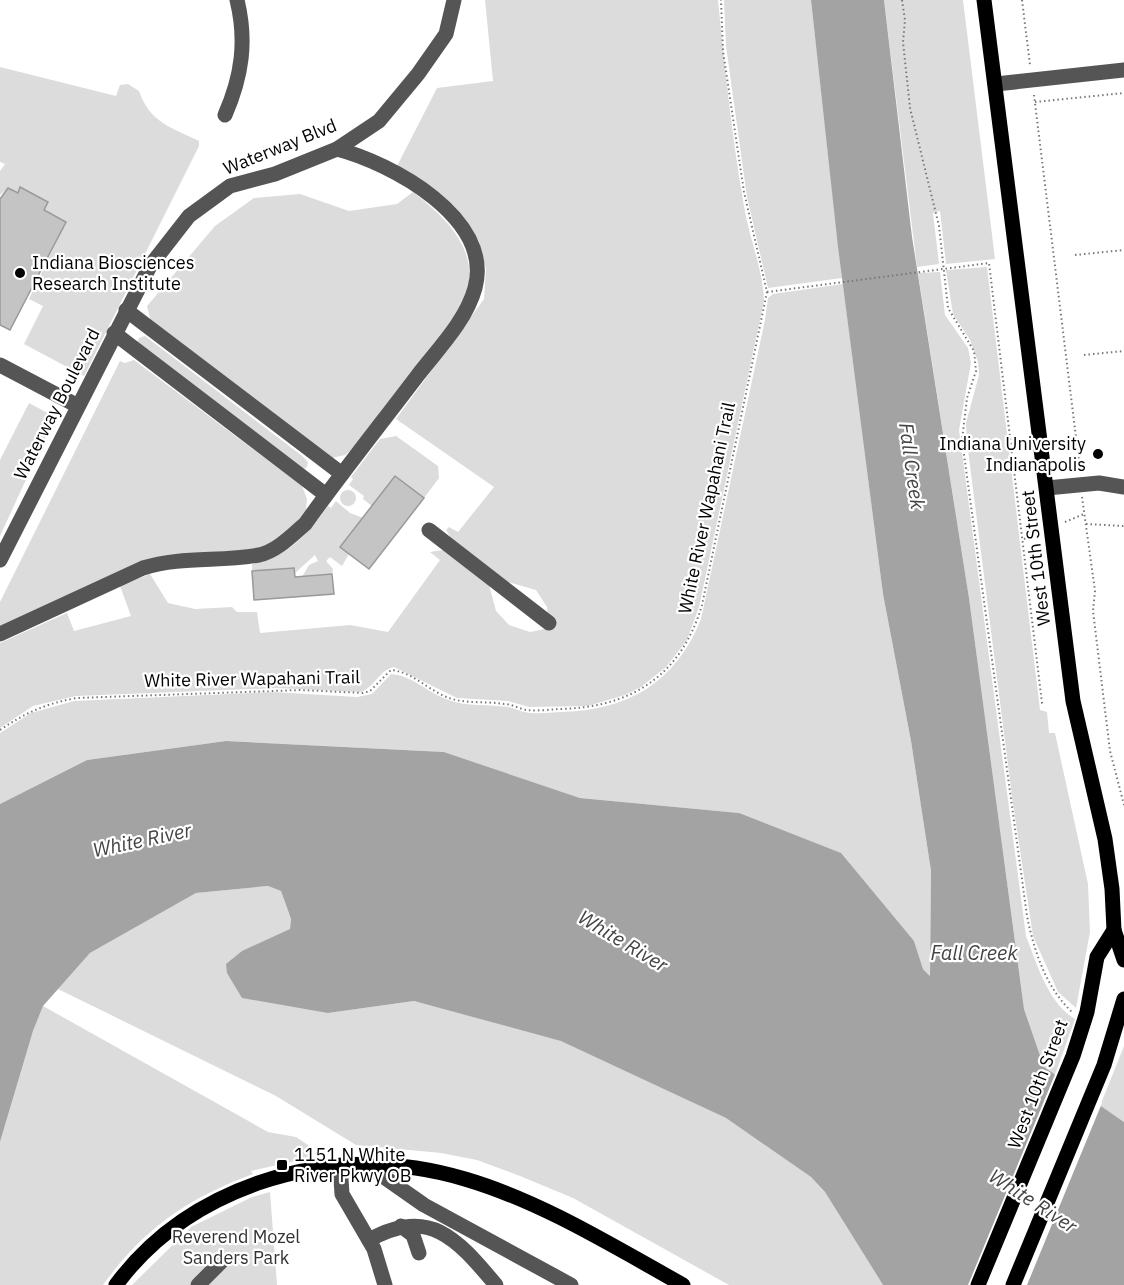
<svg xmlns="http://www.w3.org/2000/svg" width="1124" height="1285" viewBox="0 0 1124 1285" font-family="'IBM Plex Sans',sans-serif">
  <style>
    .green { fill: #dcdcdc }
    .water { fill: #a3a3a3 }
    .pier { fill: #fff }
    .building { fill: #c4c4c4; stroke: #999; stroke-width: 1.5 }
    .lines { fill: none; stroke-linecap: round; stroke-linejoin: round }
    .path { stroke: #777; stroke-width: 2; stroke-dasharray: 1.5 3; stroke-linecap: butt }
    .minor { stroke: #555; stroke-width: 15 }
    .major { stroke: #000; stroke-width: 15 }
    .poi-dot { fill: #000; stroke: #fff; stroke-width: 2 }
    .labels { text-anchor: middle; stroke-width: 4.5; stroke-linejoin: round; paint-order: stroke }
    .street-label { font-size: 18px; fill: #000; stroke: #fff }
    .poi-label { font-size: 18px; fill: #000; stroke: #fff; text-anchor: start }
    .park-label { font-size: 18px; fill: #333; stroke: #fff }
    .water-label { font-size: 20px; font-style: italic; fill: #444; stroke: #fff }
  </style>
  <rect width="100%" height="100%" fill="#fff"/>
  <g class="green">
    <path d="M485 0H718C725 69 732 138 744 206 749 238 763 269 764 301L699 607 687 640 666 667 641 687 625 695 588 706 529 707 508 701 457 698 394 667C379 670 375 687 361 692L277 688 76 696 33 706 0 728V643L67 613 74 631 131 616 120 586 150 574 168 603 195 609 232 607 237 612H257L260 633 350 625 388 632 440 560 430 552 443 550 488 581 496 611 509 625 530 632 549 628 547 607 536 590 508 582 453 541 446 530 449 527 458 532 494 487 396 419 484 299 486 269 479 241 457 211 396 168 437 88 493 81Z"/>
    <path d="M724 0H811L842 278 768 288 747 197 726 46Z"/>
    <path d="M884 0H963L995 259 946 264 940 211 933 213 939 264 917 267Z"/>
    <path d="M0 67 116 96 120 85 128 84 139 91C150 123 171 127 199 141V146L84 376 24 344 43 306 29 299 66 222 44 210 48 202 21 188 18 193 8 188 0 195V171L5 164 0 162Z"/>
    <path d="M413 192C437 211 465 235 469 267 470 279 469 292 463 303 435 353 392 399 357 445L345 455 332 458 151 322 147 306 215 226 254 198 300 194 349 211 397 204Z"/>
    <path d="M987 267 1040 710 1047 712 1049 733H1055L1088 884 1090 932 1076 1008 1058 992 1033 936 1013 804 967 442 966 423 979 375 978 362 970 340 953 314 946 270Z"/>
    <path d="M940 272 945 315 968 348 971 363 959 430 1026 936C1037 964 1048 1003 1075 1019L1055 1075 1044 1067 1024 1009 969 598 918 273Z"/>
    <path d="M843 284 883 594 911 741 931 871 930 976 923 969 914 941 739 813 580 798 444 752 226 741 87 760 0 804V733L31 713 74 701 273 692 357 697 372 694 391 674C412 675 429 694 449 700 467 707 489 704 508 707 514 708 519 711 525 712 537 715 551 712 562 712 629 710 676 682 701 619L765 320 768 298 773 294Z"/>
    <path d="M145 336 301 455 308 462 307 467 304 469 137 343 139 338Z"/>
    <path d="M134 360 302 486 307 499 306 510 289 531 270 545 244 551 178 557 0 629V602L120 361 125 363Z"/>
    <path d="M29 403 55 417 0 536V460Z"/>
    <path d="M396 436 438 466 439 478 424 498 395 476 372 506 363 499 364 496 349 485 353 479 351 477 380 439Z"/>
    <circle cx="348" cy="498" r="8"/>
    <path d="M336 501 350 513 363 518 340 547 349 554 342 566 330 557 326 561 333 569 332 574 302 577 309 565 318 561 315 555 295 573 294 568 252 571V564C289 557 307 534 328 506L331 508Z"/>
    <path d="M268 886 281 891 291 919 290 930 273 937 328 1013 414 1001 561 1040 726 1118 811 1177 825 1192 883 1285H729L573 1198 520 1176 477 1160 441 1153 356 1145 276 1096 58 989 90 953 196 893Z"/>
    <path d="M43 1006 268 1132 296 1137 308 1145 309 1158 251 1171 253 1174C188 1198 143 1229 103 1285H0V1142L33 1031Z"/>
    <path d="M1124 1046V1122L1100 1106Z"/>
    <path d="M270 1192 277 1285H132L191 1227 252 1197Z"/>
  </g>
  <path class="water" d="M811 0H884L912 237 969 598 1024 1009 1044 1067 1124 1122V1285H883L825 1192 811 1177 726 1118 561 1041 414 1001 328 1013 242 998 227 973 226 964 242 951 290 929 291 919 281 891 268 886 196 893 90 953 43 1006 33 1031 0 1142V804L87 760 226 741 444 752 580 798 739 813 841 853 914 941 923 969 930 976 931 871 911 741 883 594 838 247Z"/>
  <path class="pier" d="M1056 1072 1102 1103 1027 1285H968Z"/>
  <g class="building">
    <path d="M20 187 48 202 44 210 66 222 10 330 0 325V199L8 188 18 193Z"/>
    <path d="M395 476 424 498 369 569 340 547Z"/>
    <path d="M294 568 295 577 332 574 334 594 254 600 252 571Z"/>
  </g>
  <g class="lines">
    <g class="path">
      <path d="M902 0 905 20 903 42 910 108 939 226 948 308 974 351 976 371 967 398 962 440 1027 916C1034 951 1046 988 1073 1013"/>
      <path d="M1022 0 1030 65"/>
      <path d="M1034 95 1080 470"/>
      <path d="M1035 102 1124 93"/>
      <path d="M1075 255 1124 250"/>
      <path d="M767 292 989 263 1042 703 1045 704"/>
      <path d="M1084 355 1124 351"/>
      <path d="M1082 497 1095 591 1093 611 1110 751 1124 805"/>
      <path d="M1065 522 1084 514"/>
      <path d="M1086 524 1124 526"/>
      <path d="M1024 539 1038 533"/>
      <path d="M0 730C25 713 47 703 77 698L300 690 363 693 370 691 391 670C413 672 429 691 449 698 466 704 486 701 504 704 511 704 518 708 526 710 536 711 548 710 558 709 631 708 681 676 702 605L767 292 744 192 723 51 721 0"/>
    </g>
    <g class="minor">
      <path d="M996 84 1124 70"/>
      <path d="M225 115C242 76 247 41 237 0"/>
      <path d="M126 310 342 474"/>
      <path d="M114 333 326 495"/>
      <path d="M0 365 78 406"/>
      <path d="M1047 488 1099 483 1124 487"/>
      <path d="M429 530 549 623"/>
      <path d="M0 560 150 266 189 216 230 186 275 174 337 149 379 121 418 74 446 34 454 0"/>
      <path d="M0 634 143 568C181 556 220 562 259 555 277 551 291 536 305 524 341 474 380 425 418 375 438 349 466 321 475 288 494 218 391 163 337 149"/>
      <path d="M364 1163 424 1205 571 1285"/>
      <path d="M340 1165 342 1194 374 1249 385 1285"/>
      <path d="M401 1226 413 1235 419 1253"/>
      <path d="M369 1240C430 1206 457 1239 496 1285"/>
      <path d="M198 1285 221 1262"/>
    </g>
    <g class="major">
      <path d="M984 0 1073 701 1105 839 1112 889 1114 930 1124 960"/>
      <path d="M116 1285C152 1236 201 1203 258 1183 423 1127 544 1207 683 1285"/>
      <path d="M978 1285 1073 1056 1087 1012 1097 957 1114 930"/>
      <path d="M1013 1285 1104 1065 1124 999"/>
    </g>
  </g>
  <g class="poi-dot">
    <circle cx="20" cy="273" r="6"/>
    <circle cx="1098" cy="454" r="6"/>
    <rect x="276" y="1159" width="12" height="12" rx="3"/>
  </g>
  <g class="labels">
    <g class="street-label">
      <text transform="translate(280 147) rotate(-22)" y="6">Waterway Blvd</text>
      <text transform="translate(57 404) rotate(-63)" y="6">Waterway Boulevard</text>
      <text transform="translate(707 508) rotate(-78)" y="6">White River Wapahani Trail</text>
      <text transform="translate(1036 558) rotate(-97)" y="6">West 10th Street</text>
      <text transform="translate(252 679) rotate(-1)" y="6">White River Wapahani Trail</text>
      <text transform="translate(1038 1084) rotate(-69)" y="6">West 10th Street</text>
    </g>
    <g class="poi-label">
      <text x="32" y="269">Indiana Biosciences<tspan x="32" dy="21">Research Institute</tspan></text>
      <text x="1086" y="450" text-anchor="end">Indiana University<tspan x="1086" dy="21">Indianapolis</tspan></text>
      <text x="294" y="1161">1151 N White<tspan x="294" dy="21">River Pkwy OB</tspan></text>
    </g>
    <g class="park-label">
      <text x="236" y="1243">Reverend Mozel<tspan x="236" dy="21">Sanders Park</tspan></text>
    </g>
    <g class="water-label">
      <text transform="translate(912 466) rotate(82)" y="7">Fall Creek</text>
      <text transform="translate(142 840) rotate(-12)" y="7">White River</text>
      <text transform="translate(623 941) rotate(31)" y="7">White River</text>
      <text x="974" y="960">Fall Creek</text>
      <text transform="translate(1033 1201) rotate(33)" y="7">White River</text>
    </g>
  </g>
</svg>
